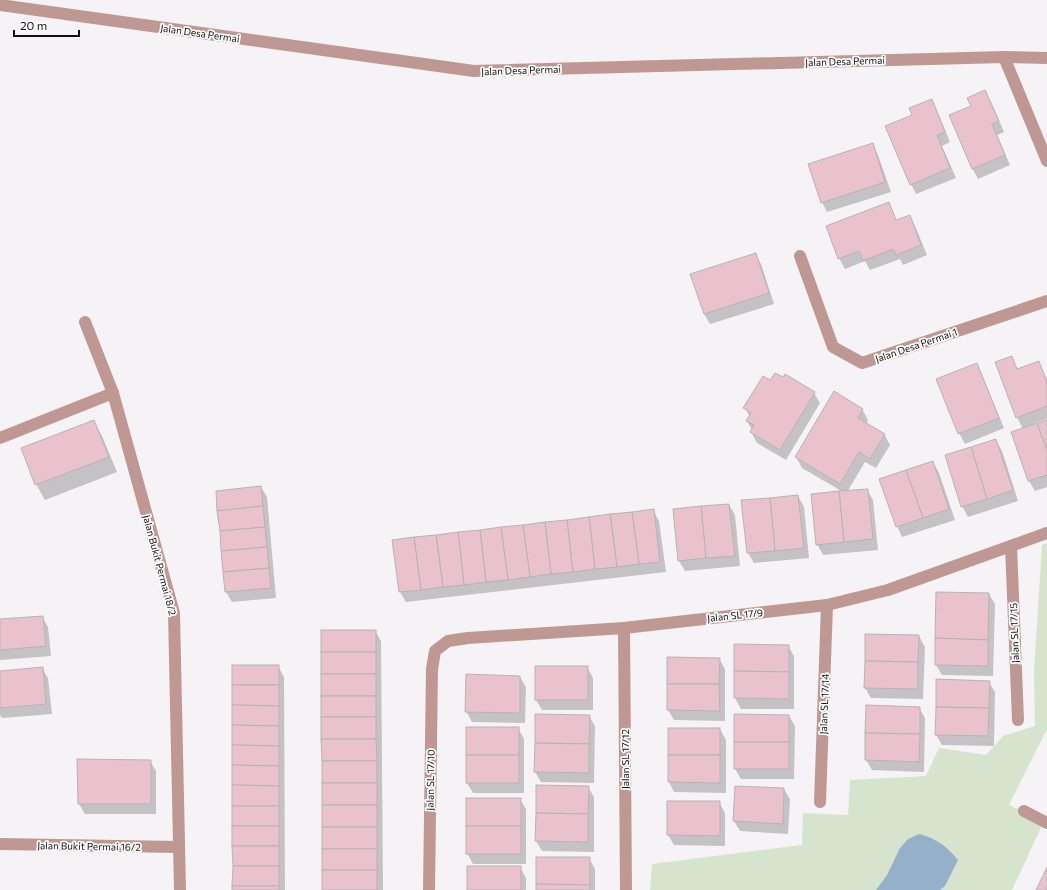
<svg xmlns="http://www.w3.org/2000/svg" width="1047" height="890" viewBox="0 0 1047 890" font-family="Commissioner,sans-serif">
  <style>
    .green { fill: #d7e4cd }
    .water { fill: #95b0ca }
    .shadow { fill: #0003 }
    .building { fill: #e9c2ce; stroke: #b7b3b4 }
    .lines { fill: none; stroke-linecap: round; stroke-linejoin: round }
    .street { stroke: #c09893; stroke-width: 12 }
    .labels { text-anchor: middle; stroke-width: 3.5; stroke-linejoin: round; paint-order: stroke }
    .street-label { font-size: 10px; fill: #111011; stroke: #fff }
  </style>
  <rect width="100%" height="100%" fill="#f5f3f5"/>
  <path class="green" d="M1047 543V729L1009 805 1044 821 1012 890H650L652 864 802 845 803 813 848 815 850 780 926 776 939 748 986 755 1003 736 1035 726 1034 671 1042 545Z"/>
  <path class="water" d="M919 834C938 839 946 846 958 860L945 886 940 890H876L887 875 900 848 908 839Z"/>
  <g class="shadow">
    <path d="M985 91 991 102 1004 132 997 135 1010 165 978 179 972 168V107Z"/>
    <path d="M931 100 937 111 950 142 942 146 956 178 916 194 911 184 913 115Z"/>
    <path d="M872 144 878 155 891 192 827 212 822 202Z"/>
    <path d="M888 203 897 221 909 216 915 226 927 255 903 265 900 259 870 270 865 261 845 269 839 258Z"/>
    <path d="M755 254 761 264 774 304 710 324 704 314 692 275Z"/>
    <path d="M1011 357 1018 370 1039 363 1047 379V419L1034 423V425L1047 421V487L1035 491 1029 481 1023 429 1017 417Z"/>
    <path d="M976 365 982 375 1004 428 965 444 959 433Z"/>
    <path d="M770 382 814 393 820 403 786 460 757 443 751 432 752 430 747 421 750 417 745 408Z"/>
    <path d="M862 409 868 420 866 424 884 434 890 445 876 468 865 462 847 492 867 490 873 500 878 550 823 555 817 544 843 492 802 468 796 457Z"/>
    <path d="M93 421 102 436 117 472 45 500 36 484Z"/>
    <path d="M996 441 1002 451 1018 501 968 517 962 506Z"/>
    <path d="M933 462 939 473 955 520 902 537 897 526Z"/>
    <path d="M261 487 267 497 276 598 232 602 226 592Z"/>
    <path d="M798 496 804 507 809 558 754 563 748 553 743 501Z"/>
    <path d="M729 505 735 515 740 566 685 571 679 561Z"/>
    <path d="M653 510 659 521 666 572 406 602 400 592 393 541Z"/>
    <path d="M989 594 995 604 993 676 942 675 936 665Z"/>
    <path d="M42 617 48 627 51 656 0 660V620Z"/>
    <path d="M375 631 381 641 383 890H323Z"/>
    <path d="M919 636 925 647 923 699 871 698 865 688Z"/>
    <path d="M735 645 788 646 794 656V709H741L735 698Z"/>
    <path d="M668 658 719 659 725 669V721L674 720 668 710Z"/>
    <path d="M278 666 284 677 285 890H233Z"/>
    <path d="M587 667 593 678V710H542L536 700Z"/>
    <path d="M42 668 48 678 52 714 2 718 0 715V672Z"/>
    <path d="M520 677 526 687 525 723 472 722 466 711Z"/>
    <path d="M989 682 995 692 994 746 942 745 936 735Z"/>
    <path d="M919 708 925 718 924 772 872 770 866 760Z"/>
    <path d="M589 716 595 726 594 783 541 782 535 772Z"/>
    <path d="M789 716 795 726 794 779H741L735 769Z"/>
    <path d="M518 728 524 739V793H473L467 783Z"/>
    <path d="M720 729 726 740V793L674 792 669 782Z"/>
    <path d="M150 761 156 771V814H85L79 804Z"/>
    <path d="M588 787 594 797V852L542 851 536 841Z"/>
    <path d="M784 789 790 799 788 834 740 831 734 821Z"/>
    <path d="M520 799 526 809V864H473L467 853Z"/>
    <path d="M719 802 725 813V846L674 845 668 835Z"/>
    <path d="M589 858 595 869V890H537Z"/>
    <path d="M520 867 526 878V890H468Z"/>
  </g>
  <g class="building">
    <path d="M985 90 999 121 992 124 1005 155 972 169 949 115 971 106 967 98Z"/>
    <path d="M932 99 945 132 937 135 950 168 910 185 885 126 912 115 909 108Z"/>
    <path d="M873 143 885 182 821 203 808 164Z"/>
    <path d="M889 202 896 220 910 215 921 245 896 255 893 249 863 261 859 251 838 259 826 226Z"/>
    <path d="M756 253 769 293 704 314 690 274Z"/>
    <path d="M1012 356 1017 369 1039 361 1047 383V406L1016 418 995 362Z"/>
    <path d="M977 363 999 418 958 434 936 379Z"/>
    <path d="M775 373 783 377 785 374 815 392 780 450 750 432 754 425 746 421 751 413 743 408 763 376 770 380Z"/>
    <path d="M834 391 863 409 858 418 885 434 870 459 859 452 840 484 795 457Z"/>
    <path d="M94 420 109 457 35 485 21 448Z"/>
    <path d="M1047 420V451L1037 423Z"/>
    <path d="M1037 423 1047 451V475L1028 481 1011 432Z"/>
    <path d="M996 439 1013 490 987 499 971 447Z"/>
    <path d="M971 447 987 499 961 507 945 455Z"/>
    <path d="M933 461 949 509 923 518 906 470Z"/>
    <path d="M906 470 923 518 896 527 879 479Z"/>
    <path d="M261 486 263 506 217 511 216 491Z"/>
    <path d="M868 489 873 539 844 542 839 491Z"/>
    <path d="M839 491 844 542 816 545 811 494Z"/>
    <path d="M798 495 804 548 775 551 770 498Z"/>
    <path d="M770 498 775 551 747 553 741 500Z"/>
    <path d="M729 504 735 556 706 558 701 506Z"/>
    <path d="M263 506 265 527 220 531 217 511Z"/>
    <path d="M701 506 706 558 678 561 673 509Z"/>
    <path d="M654 509 660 562 639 564 632 512Z"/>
    <path d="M632 512 639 564 617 567 610 514Z"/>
    <path d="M610 514 617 567 595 569 589 517Z"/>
    <path d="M589 517 595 569 573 572 567 520Z"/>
    <path d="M567 520 573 572 551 574 545 522Z"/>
    <path d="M545 522 551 574 530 577 523 525Z"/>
    <path d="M523 525 530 577 508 580 501 527Z"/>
    <path d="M265 527 267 547 221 551 220 531Z"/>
    <path d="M501 527 508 580 486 582 480 530Z"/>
    <path d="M480 530 486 582 464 585 458 532Z"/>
    <path d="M458 532 464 585 443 587 436 535Z"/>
    <path d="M436 535 443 587 421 590 414 537Z"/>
    <path d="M414 537 421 590 399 592 392 540Z"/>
    <path d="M267 547 269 568 223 572 221 551Z"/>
    <path d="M269 568 271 588 225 592 223 572Z"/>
    <path d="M936 592 989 593 988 640 935 638Z"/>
    <path d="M43 616 46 646 0 650V619Z"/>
    <rect x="321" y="630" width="55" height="22"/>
    <path d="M865 634 919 635 918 662 865 661Z"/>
    <path d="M935 638 988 640V666L935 665Z"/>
    <path d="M734 644 789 645V672L734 671Z"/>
    <rect x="321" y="652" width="55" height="22"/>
    <path d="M667 657 720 658 719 684H667Z"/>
    <path d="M865 661 918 662V689L864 688Z"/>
    <rect x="232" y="665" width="47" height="20"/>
    <rect x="535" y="666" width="53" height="34"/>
    <path d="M43 667 46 704 0 708V671Z"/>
    <path d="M734 671 789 672V699L734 698Z"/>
    <rect x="321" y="674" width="55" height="22"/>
    <path d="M466 674 520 676V713L465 712Z"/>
    <path d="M936 679 990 681 989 708 936 707Z"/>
    <path d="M667 684H719L720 711 667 710Z"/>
    <path d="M232 685H279V706L232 705Z"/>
    <rect x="321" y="696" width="55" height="21"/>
    <path d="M232 705 279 706V726L232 725Z"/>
    <path d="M866 705 920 707V734L865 733Z"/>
    <path d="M936 707 989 708 988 736 935 735Z"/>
    <path d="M535 714 590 715 589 744 535 743Z"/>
    <path d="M734 714 789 715V742H734Z"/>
    <rect x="321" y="717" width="55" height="22"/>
    <path d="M232 725 279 726V746L232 745Z"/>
    <rect x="466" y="727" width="53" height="28"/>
    <rect x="668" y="728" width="52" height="27"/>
    <path d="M865 733 920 734 919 762 865 760Z"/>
    <path d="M321 739H376L377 761H322Z"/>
    <rect x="734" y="742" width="55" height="27"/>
    <path d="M535 743 589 744V773L534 772Z"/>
    <path d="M232 745 279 746V766L232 765Z"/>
    <rect x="466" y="755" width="53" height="28"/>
    <path d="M668 755H720V783L668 782Z"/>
    <path d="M77 759 151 760V804H78Z"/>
    <rect x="322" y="761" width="55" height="22"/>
    <path d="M232 765 279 766V786L232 785Z"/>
    <rect x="322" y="783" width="55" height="22"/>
    <path d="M232 785 279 786V806H232Z"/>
    <path d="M536 785 589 786 588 814 536 813Z"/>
    <path d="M735 786 784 788 783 824 733 821Z"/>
    <rect x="466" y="798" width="55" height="28"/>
    <path d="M667 801H720V836L667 835Z"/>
    <rect x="322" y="805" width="55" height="22"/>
    <rect x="232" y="806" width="47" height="20"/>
    <path d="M536 813 588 814V842L535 841Z"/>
    <rect x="232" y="826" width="47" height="20"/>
    <rect x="466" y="826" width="55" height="28"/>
    <rect x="322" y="827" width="55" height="22"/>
    <path d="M232 846H279V866H233Z"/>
    <rect x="322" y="849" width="55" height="21"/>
    <path d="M536 857H590V885L536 884Z"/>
    <path d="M233 866H279V886H232Z"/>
    <rect x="467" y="866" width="54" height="24"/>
    <path d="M1047 867V890H1036Z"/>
    <rect x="322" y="870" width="55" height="20"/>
    <path d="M536 884 590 885V890H536Z"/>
    <rect x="232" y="886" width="47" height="4"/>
  </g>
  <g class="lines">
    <g class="street">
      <path d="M0 5 474 71 1004 57 1047 58"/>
      <path d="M1004 57 1047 161"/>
      <path d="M800 256 833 347 862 363 1047 301"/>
      <path d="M85 322 113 393 174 613 180 890"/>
      <path d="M0 438 113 393"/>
      <path d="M1011 546 1018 720"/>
      <path d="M624 628 626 890"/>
      <path d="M820 802 827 605"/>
      <path d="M1024 811 1047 823"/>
      <path d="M0 844 178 847"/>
      <path d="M429 890 432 669 435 651 448 641 468 638 624 628 827 605 888 590 1047 533"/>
    </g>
  </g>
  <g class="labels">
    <g class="street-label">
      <text transform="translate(200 33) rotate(8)" y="4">Jalan Desa Permai</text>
      <text transform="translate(845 61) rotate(-2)" y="4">Jalan Desa Permai</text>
      <text transform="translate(521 70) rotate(-2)" y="4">Jalan Desa Permai</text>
      <text transform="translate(916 345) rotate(-19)" y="4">Jalan Desa Permai 1</text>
      <text transform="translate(160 565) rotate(75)" y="4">Jalan Bukit Permai 18/2</text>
      <text transform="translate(735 615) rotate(-6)" y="4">Jalan SL 17/9</text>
      <text transform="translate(1014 633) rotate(-92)" y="4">Jalan SL 17/15</text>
      <text transform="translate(824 704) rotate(-88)" y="4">Jalan SL 17/14</text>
      <text transform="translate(625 759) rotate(-90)" y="4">Jalan SL 17/12</text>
      <text transform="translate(430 780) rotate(-89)" y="4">Jalan SL 17/10</text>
      <text transform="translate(89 846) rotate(1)" y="4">Jalan Bukit Permai 16/2</text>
    </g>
  </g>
  <path d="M14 30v6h65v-6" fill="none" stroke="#111011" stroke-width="2"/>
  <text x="20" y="30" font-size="12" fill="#111011" stroke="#ffffff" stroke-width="3" paint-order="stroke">20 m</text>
</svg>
